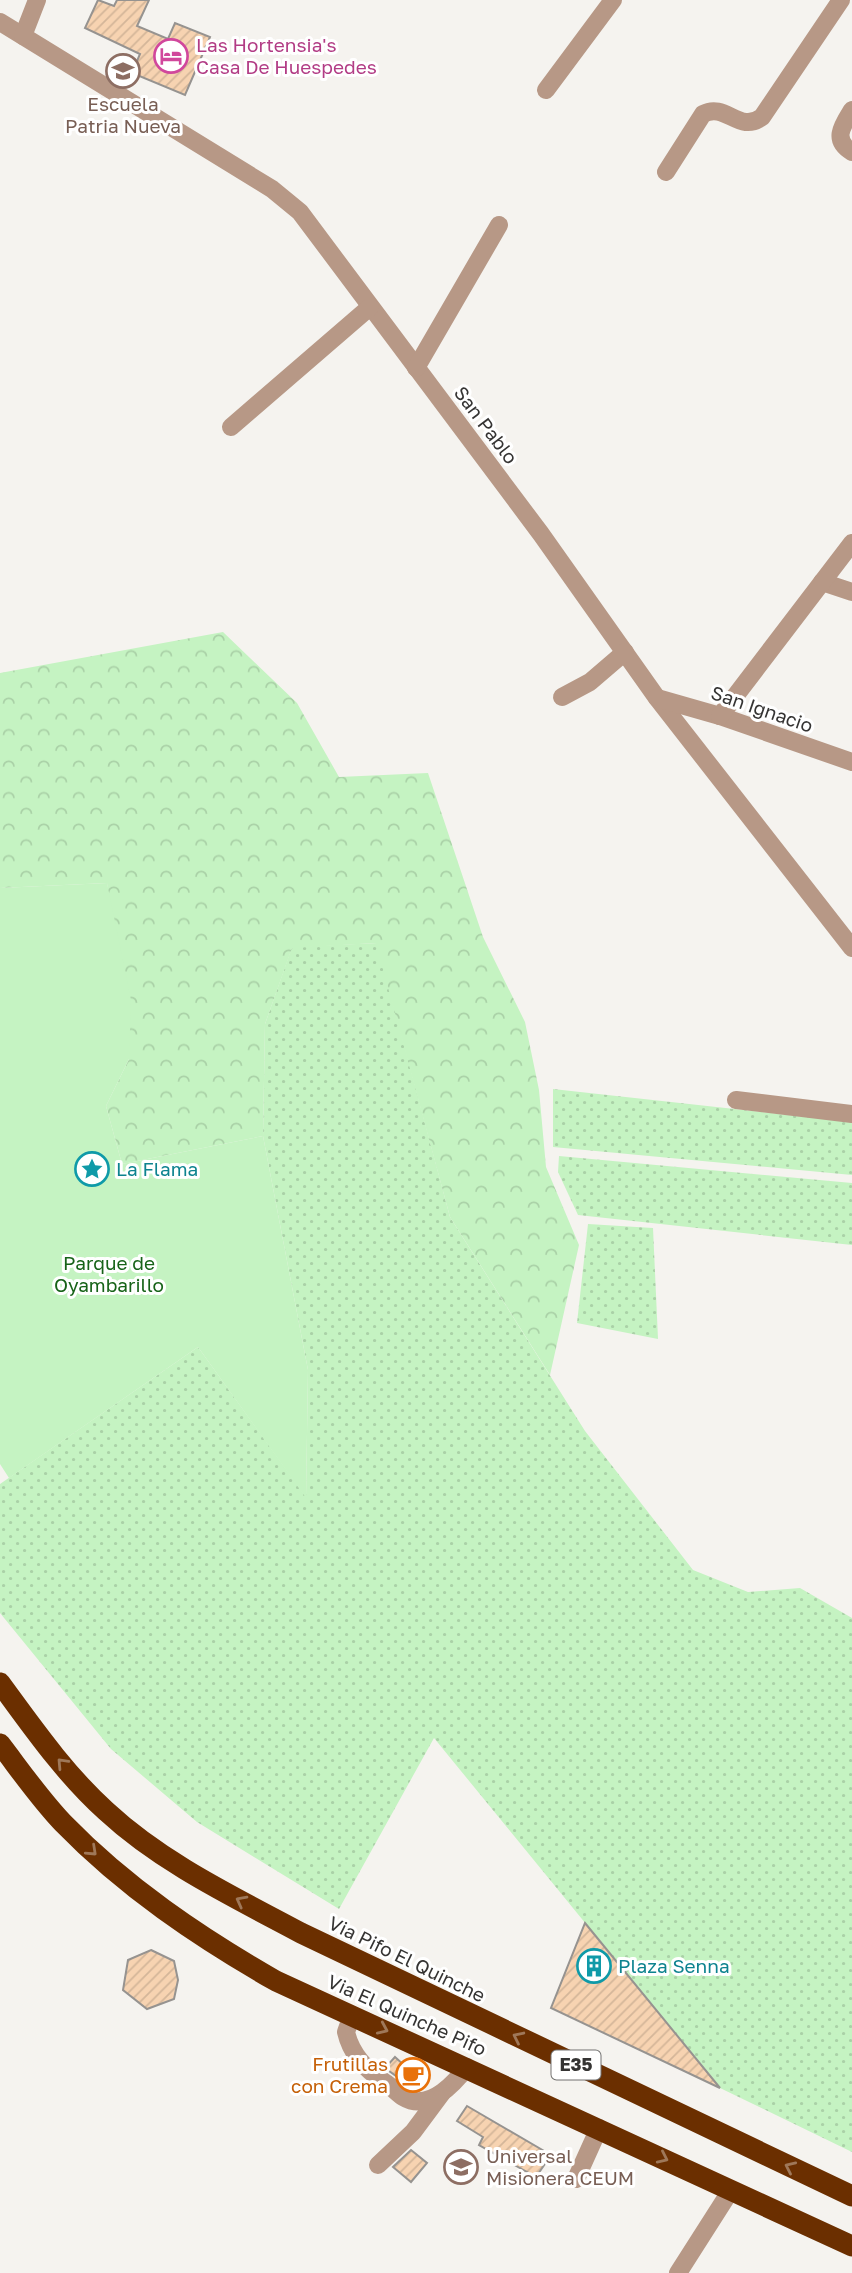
<svg xmlns="http://www.w3.org/2000/svg" width="852" height="2273" viewBox="0 0 852 2273" font-family="'Golos Text',sans-serif">
  <style>
    .grass { fill: url(#grass-dots) }
    .forest { fill: url(#forest-crowns) }
    .park { fill: #c5f3c2 }
    .building { fill: url(#building-hatch); stroke: #969390; stroke-width: 2 }
    .lines { fill: none; stroke-linecap: round; stroke-linejoin: round }
    .minor { stroke: #b79886; stroke-width: 18 }
    .highway { stroke: #6b2f00; stroke-width: 21 }
    .oneway { stroke: #9f7859 }
    .labels { text-anchor: middle; stroke-width: 6; stroke-linejoin: round; paint-order: stroke }
    .shield { fill: #fff; stroke: #727170; stroke-width: 2 }
    .shield-label { font-size: 18px; font-weight: bold; fill: #353433 }
    .hotel-label { font-size: 19px; fill: #b23c85; stroke: #fff; text-anchor: start }
    .education-label { font-size: 19px; fill: #785e54; stroke: #fff }
    .street-label { font-size: 19px; fill: #353433; stroke: #fff }
    .culture-label { font-size: 19px; fill: #0d838f; stroke: #fff; text-anchor: start }
    .park-label { font-size: 19px; fill: #176318; stroke: #fff }
    .food-label { font-size: 19px; fill: #c56008; stroke: #fff; text-anchor: end }
  </style>
  <defs>
    <pattern id="grass-dots" width="8" height="8" patternUnits="userSpaceOnUse" patternTransform="scale(1.75)"><rect width="8" height="8" fill="#c5f3c2"/><path d="M2 2h.1M6 6h.1" fill="none" stroke="#aad1a7" stroke-width="1.8" stroke-linecap="round"/></pattern>
    <pattern id="forest-crowns" width="20" height="18" patternUnits="userSpaceOnUse" patternTransform="scale(1.75)"><rect width="20" height="18" fill="#c5f3c2"/><path d="M2 6a3 3 0 1 1 6 0M12 15a3 3 0 1 1 6 0" fill="none" stroke="#aad1a7"/></pattern>
    <pattern id="building-hatch" width="6" height="6" patternUnits="userSpaceOnUse" patternTransform="scale(1.75)"><rect width="6" height="6" fill="#f7d3b1"/><path d="M-1 1l2-2M0 6l6-6M5 7l2-2" fill="none" stroke="#d4b699"/></pattern>
  </defs>
  <rect width="100%" height="100%" fill="#f5f3ef"/>
  <g class="grass">
    <path d="M377 943 450 1217 585 1431 693 1570 748 1592 800 1588 852 1618V2152L720 2088 434 1738 339 1909 197 1822 111 1749 0 1613V1484L198 1347 306 1497 308 1370 263 1136 265 1024 292 947Z"/>
    <path d="M553 1089 852 1122V1175L553 1147Z"/>
    <path d="M559 1156 852 1183V1245L578 1215 558 1172Z"/>
    <path d="M588 1224 653 1228 658 1339 577 1323Z"/>
  </g>
  <path class="forest" d="M223 632 297 703 339 777 428 773 483 937 525 1022 539 1090 546 1167 579 1245 550 1375 450 1217 376 943 292 948 265 1024 263 1136 122 1164 106 1106 129 1059 107 883 0 888V673Z"/>
  <path class="park" d="M107 883 131 1000 129 1059 106 1106 122 1164 263 1136 308 1370 306 1498 198 1347 9 1478 0 1464V888Z"/>
  <g class="building">
    <path d="M98 0 114 6 117 0H149L137 26 168 39 175 23 210 37 185 95 132 73 140 54 85 28Z"/>
    <path d="M585 1923 720 2088 551 2008Z"/>
    <path d="M151 1950 174 1961 178 1980 174 1999 147 2009 123 1990 128 1960Z"/>
    <path d="M395 2057 406 2067 421 2075 414 2089 385 2068Z"/>
    <path d="M467 2106 551 2155 536 2177 479 2145 483 2137 457 2121Z"/>
    <path d="M411 2150 427 2163 411 2182 393 2167Z"/>
  </g>
  <g class="lines">
    <g class="minor">
      <path d="M0 22 272 189 300 212 541 534 657 698 852 948"/>
      <path d="M23 36 37 0"/>
      <path d="M546 90 613 0"/>
      <path d="M852 110C842 126 832 140 852 152"/>
      <path d="M666 172 703 114C726 102 739 134 762 117L841 0"/>
      <path d="M416 368 499 225"/>
      <path d="M231 427 370 307"/>
      <path d="M822 582 852 592"/>
      <path d="M562 697 590 682 625 652"/>
      <path d="M657 698 720 716 852 762"/>
      <path d="M720 716 852 543"/>
      <path d="M736 1100 852 1114"/>
      <path d="M352 2015 346 2032C351 2054 367 2071 386 2083 392 2087 397 2093 403 2097 428 2112 453 2085 467 2067"/>
      <path d="M378 2165 413 2132 442 2093"/>
      <path d="M576 2179 599 2128"/>
      <path d="M678 2273 731 2190"/>
    </g>
    <g class="highway">
      <path d="M0 1683C33 1728 65 1774 106 1811 162 1863 234 1897 301 1933L852 2196"/>
      <path d="M0 1744C20 1770 40 1799 63 1823 125 1887 199 1937 276 1981L852 2246"/>
    </g>
  </g>
  <defs><path id="oneway-chevron" d="M-2-3.5L2.5 0L-2 3.5" fill="none" stroke-width="1.6" stroke-linecap="round" stroke-linejoin="round" transform="scale(1.75)"/></defs>
  <g class="oneway">
    <use href="#oneway-chevron" transform="translate(62 1763) rotate(-133)"/>
    <use href="#oneway-chevron" transform="translate(92 1851) rotate(43)"/>
    <use href="#oneway-chevron" transform="translate(241 1901) rotate(-152)"/>
    <use href="#oneway-chevron" transform="translate(383 2029) rotate(24)"/>
    <use href="#oneway-chevron" transform="translate(518 2037) rotate(-154)"/>
    <use href="#oneway-chevron" transform="translate(663 2158) rotate(25)"/>
    <use href="#oneway-chevron" transform="translate(790 2167) rotate(-155)"/>
  </g>
  <defs>
    <g id="hotel-ring" transform="scale(1.75)"><circle r="9.5" fill="#fff" stroke="#d1479c" stroke-width="1.5"/><path d="M-6-4.5h1.5V1H6V5H4.5V3h-9V5H-6ZM-4 0a1.8 1.8 0 1 1 3.6 0ZM.5 0V-2.5h3Q6-2.5 6 0Z" fill="#d1479c"/></g>
    <g id="school-ring" transform="scale(1.75)"><circle r="9.5" fill="#fff" stroke="#8d6e63" stroke-width="1.5"/><path d="M0-5L7-2L0 1L-7-2ZM-4 1L0 2.5L4 1V4Q0 6-4 4Z" fill="#8d6e63"/></g>
    <g id="sight-ring" transform="scale(1.75)"><circle r="9.5" fill="#fff" stroke="#0f9aa8" stroke-width="1.5"/><path d="M0-6L1.8-2.2L6-1.7L2.9 1.2L3.7 5.4L0 3.3L-3.7 5.4L-2.9 1.2L-6-1.7L-1.8-2.2Z" fill="#0f9aa8"/></g>
    <g id="building-ring" transform="scale(1.75)"><circle r="9.5" fill="#fff" stroke="#0f9aa8" stroke-width="1.5"/><path d="M-4-6H4V6H1V3H-1V6H-4ZM-2.5-4.3h1.7v1.8h-1.7ZM.8-4.3h1.7v1.8H.8ZM-2.5-1h1.7V.8h-1.7ZM.8-1h1.7V.8H.8Z" fill="#0f9aa8"/></g>
    <g id="cafe-ring" transform="scale(1.75)"><circle r="9.5" fill="#fff" stroke="#e8710a" stroke-width="1.5"/><path d="M-5.5-4.5H6V0H3Q3 3.5 0 3.5H-2.5Q-5.5 3.5-5.5 0ZM3-3.2v2h1.7v-2ZM-6 4.5H4V6H-6Z" fill="#e8710a"/></g>
  </defs>
  <g fill-rule="evenodd">
    <use href="#hotel-ring" x="171" y="56"/>
    <use href="#school-ring" x="123" y="71"/>
    <use href="#sight-ring" x="92" y="1169"/>
    <use href="#building-ring" x="594" y="1966"/>
    <use href="#cafe-ring" x="413" y="2075"/>
    <use href="#school-ring" x="461" y="2167"/>
  </g>
  <g class="labels">
    <rect class="shield" x="551.5" y="2050.5" width="49" height="29" rx="5"/>
    <g class="shield-label">
      <text x="576" y="2071">E35</text>
    </g>
    <g class="hotel-label">
      <text x="196" y="52">Las Hortensia's<tspan x="196" dy="22">Casa De Huespedes</tspan></text>
    </g>
    <g class="education-label">
      <text x="123" y="111">Escuela<tspan x="123" dy="22">Patria Nueva</tspan></text>
      <text x="486" y="2163" text-anchor="start">Universal<tspan x="486" dy="22">Misionera CEUM</tspan></text>
    </g>
    <g class="street-label">
      <text transform="translate(486 425) rotate(53)" y="7">San Pablo</text>
      <text transform="translate(762 709) rotate(19)" y="7">San Ignacio</text>
      <text transform="translate(407 1959) rotate(26)" y="7">Via Pifo El Quinche</text>
      <text transform="translate(407 2015) rotate(24)" y="7">Via El Quinche Pifo</text>
    </g>
    <g class="culture-label">
      <text x="116" y="1176">La Flama</text>
      <text x="618" y="1973">Plaza Senna</text>
    </g>
    <g class="park-label">
      <text x="109" y="1270">Parque de<tspan x="109" dy="22">Oyambarillo</tspan></text>
    </g>
    <g class="food-label">
      <text x="388" y="2071">Frutillas<tspan x="388" dy="22">con Crema</tspan></text>
    </g>
  </g>
</svg>
